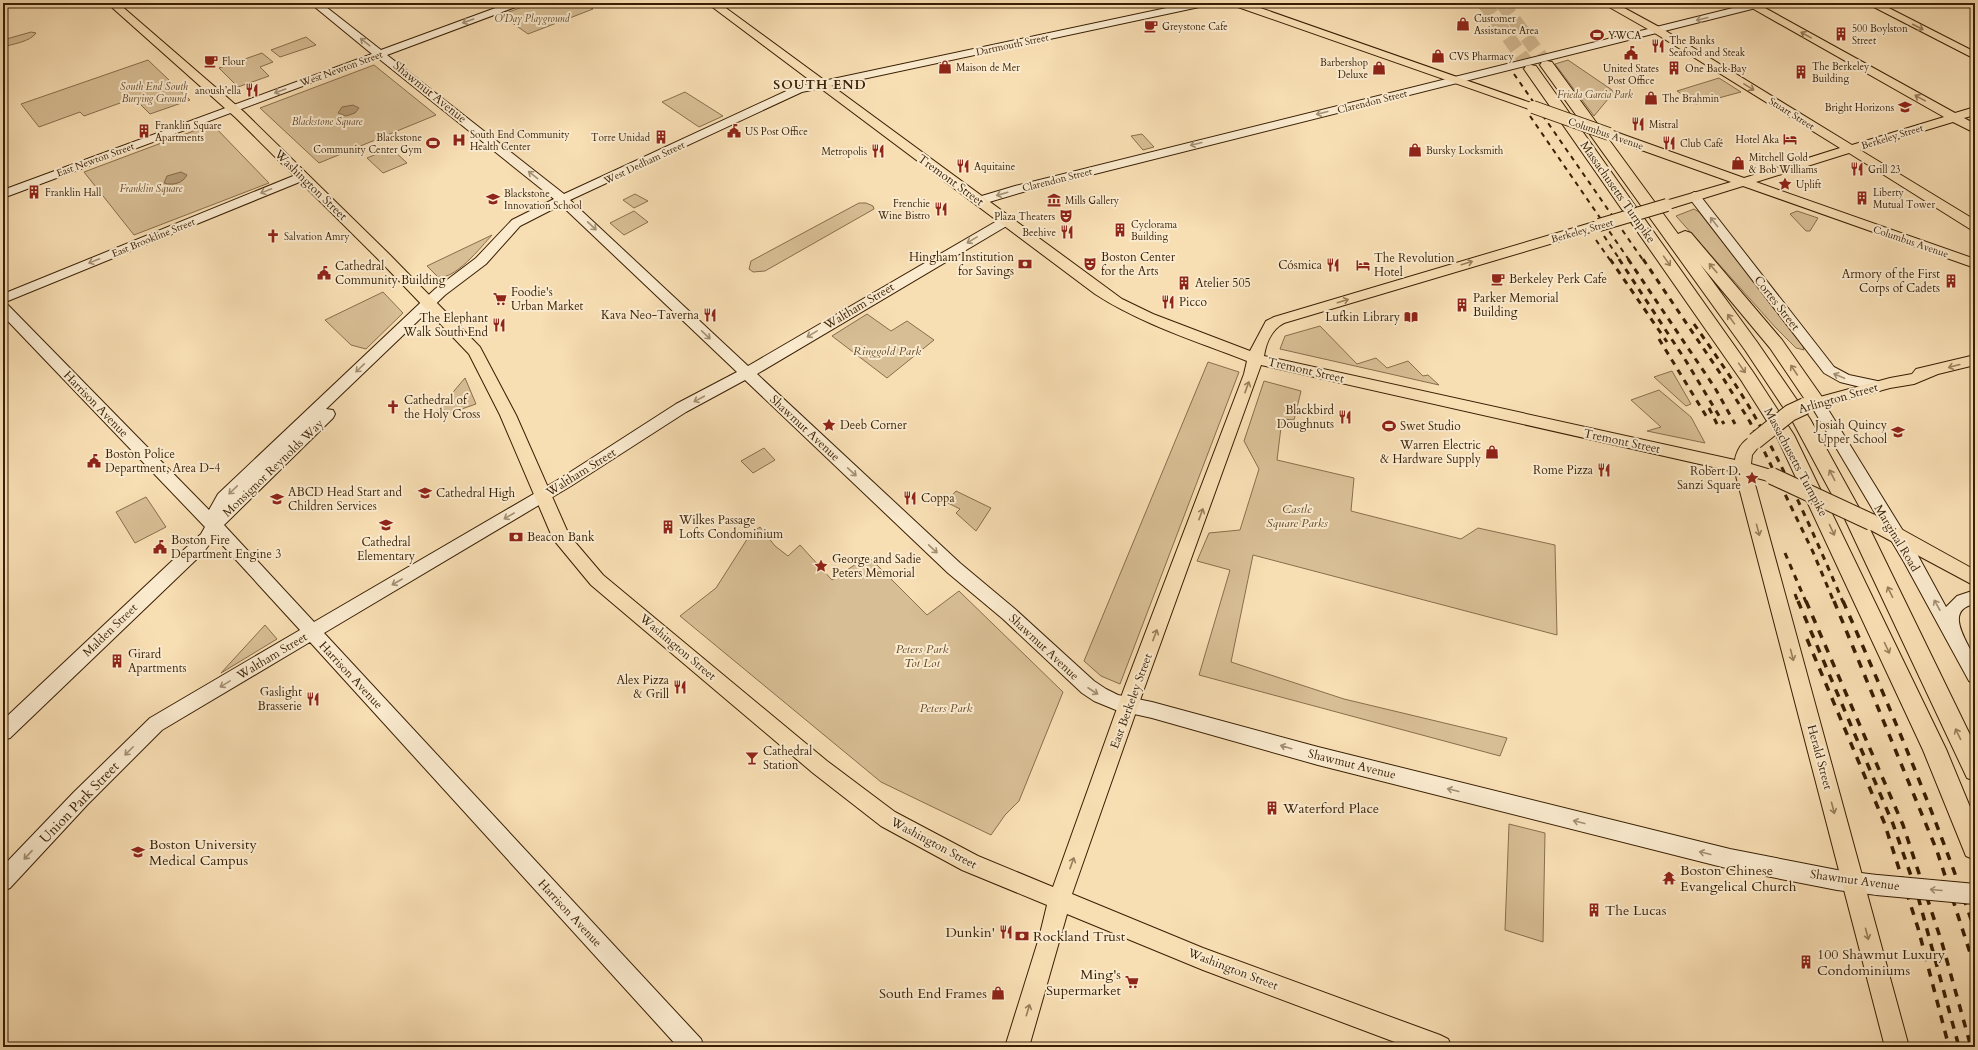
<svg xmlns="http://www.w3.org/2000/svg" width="1978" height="1050" viewBox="0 0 1978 1050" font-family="Cardo,serif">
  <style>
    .green { fill: #d8be95; stroke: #886e4c }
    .water { fill: #b79d77; stroke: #856b49 }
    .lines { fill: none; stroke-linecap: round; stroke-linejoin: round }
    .highway-tunnel { stroke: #d2b890; stroke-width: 14; stroke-dasharray: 14 7; stroke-linecap: butt }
    .secondary-casing { stroke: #391f03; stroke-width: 2 }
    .primary-casing { stroke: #391f03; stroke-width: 2 }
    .highway-casing { stroke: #391f03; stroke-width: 2 }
    .secondary { fill: #faeace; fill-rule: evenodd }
    .primary { fill: #f8deb3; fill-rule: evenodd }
    .highway { fill: #f8deb3; fill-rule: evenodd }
    .rail-far2 { stroke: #391f03; stroke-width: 2; stroke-dasharray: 5 5; stroke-linecap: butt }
    .rail-far1 { stroke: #391f03; stroke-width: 3; stroke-dasharray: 6 6; stroke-linecap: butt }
    .rail { stroke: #391f03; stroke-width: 3.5; stroke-dasharray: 8 8; stroke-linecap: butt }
    .secondary-bridge-casing { stroke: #391f03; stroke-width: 22; stroke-linecap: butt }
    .primary-bridge-far1-casing { stroke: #391f03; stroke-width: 14; stroke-linecap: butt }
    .primary-bridge-casing { stroke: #391f03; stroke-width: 18; stroke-linecap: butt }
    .secondary-bridge { stroke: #faeace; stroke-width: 20 }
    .primary-bridge-far1 { stroke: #f8deb3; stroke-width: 12 }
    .primary-bridge { stroke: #f8deb3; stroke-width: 16 }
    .oneway { stroke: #a38f73 }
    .oneway2 { stroke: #987e5b }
    .labels { text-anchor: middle; stroke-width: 4; stroke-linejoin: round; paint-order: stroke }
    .far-park-label { font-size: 10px; font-style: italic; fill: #614728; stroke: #faeace }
    .far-poi-label { font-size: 10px; fill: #391f03; stroke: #faeace; text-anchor: start }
    .far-street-label { font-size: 10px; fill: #391f03; stroke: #faeace }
    .street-label { font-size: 12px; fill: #391f03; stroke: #faeace }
    .poi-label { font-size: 12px; fill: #391f03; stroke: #faeace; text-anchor: start }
    .park-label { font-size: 12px; font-style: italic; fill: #614728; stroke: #faeace }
    .far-district-label { font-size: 13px; font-weight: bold; letter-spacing: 1px; fill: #391f03; stroke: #faeace }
    .near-street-label { font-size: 14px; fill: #391f03; stroke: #faeace }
    .near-poi-label { font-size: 14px; fill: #391f03; stroke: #faeace; text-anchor: start }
  </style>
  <rect width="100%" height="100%" fill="#f8deb3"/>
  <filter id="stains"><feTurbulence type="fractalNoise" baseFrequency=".005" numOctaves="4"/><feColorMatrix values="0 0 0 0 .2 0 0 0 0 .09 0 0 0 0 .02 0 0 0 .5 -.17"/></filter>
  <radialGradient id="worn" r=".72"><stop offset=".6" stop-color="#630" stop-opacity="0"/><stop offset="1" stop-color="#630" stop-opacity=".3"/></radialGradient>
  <g class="green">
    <path d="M533 3H583L593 9 528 34 501 15Z"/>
    <path d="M31 32 36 33C30 42 12 44 3 47V40Z"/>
    <path d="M306 37 316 45 280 57 271 50Z"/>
    <path d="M262 53 273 62 260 67 269 76 238 87 219 68Z"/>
    <path d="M148 60 190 100 150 114 134 98 84 116 80 112 39 127 21 104Z"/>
    <path d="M1568 60 1612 90 1613 93 1594 116 1555 64Z"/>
    <path d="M374 65 436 115 319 163 260 108Z"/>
    <path d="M1719 78 1741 92 1696 104 1677 91Z"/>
    <path d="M685 92 723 116 699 127 662 102Z"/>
    <path d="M212 124 269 183 134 235 84 172Z"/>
    <path d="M1142 134 1154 147 1143 150 1131 136Z"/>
    <path d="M391 148 407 163 383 173 367 158Z"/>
    <path d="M635 194 648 201 634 208 623 200Z"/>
    <path d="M859 203H866L873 206 874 209 765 271 753 272 749 269 751 261Z"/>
    <path d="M1694 209 1699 212 1802 343 1804 350 1796 348 1775 327 1676 216Z"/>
    <path d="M634 211 648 222 624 235 610 223Z"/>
    <path d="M1797 211 1818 218 1810 231H1806L1790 214Z"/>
    <path d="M492 235C481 247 455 280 438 277L427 266Z"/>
    <path d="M383 292 403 313 366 349 351 345 325 320Z"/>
    <path d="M867 314 891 331 907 321 934 340 887 378 832 336Z"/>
    <path d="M1320 326 1357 364 1376 358 1387 368 1408 361 1423 376 1428 375 1439 385 1280 349 1285 336Z"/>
    <path d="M1208 362 1239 372 1120 684 1101 676 1084 661Z"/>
    <path d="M1672 371 1691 404 1686 406 1654 377Z"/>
    <path d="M465 378 476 404 436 418 432 417Z"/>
    <path d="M1264 381 1301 391 1294 420 1282 419 1277 460 1354 478 1351 511 1461 539 1478 528 1555 545 1557 635 1253 555 1231 662 1344 699 1507 738 1500 756 1199 675 1230 570 1197 561 1209 533 1240 530 1259 469 1244 441Z"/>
    <path d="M1659 390 1691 417 1705 443 1647 431 1661 427 1631 400Z"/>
    <path d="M764 448 775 460 753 473 741 461Z"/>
    <path d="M956 491 991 508 976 531 956 513 960 509 946 502Z"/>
    <path d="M146 497 166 527 135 543 116 512Z"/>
    <path d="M760 527 775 546 788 556 800 545 832 580 868 556 927 615 959 591 1063 692 1019 801 1005 815 991 835 881 782 680 616 716 588 751 533Z"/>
    <path d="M265 625 277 639 221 673Z"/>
    <path d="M1509 824 1545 833 1543 942 1505 930Z"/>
  </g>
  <g class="water">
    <path d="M353 105 359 108 355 113 346 116 338 113 342 107Z"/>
    <path d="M181 172 187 175C183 183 173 186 164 183L167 176Z"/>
  </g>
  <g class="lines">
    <g class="highway-tunnel">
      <path d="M1484 3 1531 69"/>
      <path d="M1502 3 1547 65"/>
    </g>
    <g class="secondary-casing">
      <g id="secondary">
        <path d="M310 3H321L381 50 509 3H523L521 5 387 55 564 194 795 87 1190 3H1209L1204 6 802 92 570 200 748 366 1002 218H1010L1012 221 1010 224 757 374 960 563 1015 609 1094 681 1106 689 1118 695 1152 702 1318 747 1730 849 1837 870 1877 875 1884 878 1887 885 1884 892 1877 895 1837 890 1730 869 1318 765 1152 718 1116 710 1094 701 1082 693 1003 619 948 573 745 380 686 412 571 486 324 633 701 1039 704 1047H678L310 642 162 730 88 804 10 888 3 891V866L74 792 150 718 300 630 215 537 202 554 10 738 3 740V720L190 544 201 534 205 527 3 316V304L8 305 209 510 218 494 435 289 476 258 512 220 554 199 378 58 3 198V190L372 54ZM561 205 737 372 676 404 561 478 314 622 224 525 333 418 335 414 333 410 326 409 445 295 486 264 520 226Z"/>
        <path d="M1753 3H1770L1768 5 1023 192 979 205 973 201 975 198 1015 186Z"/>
        <path d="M303 172 309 176 307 179 3 303V294Z"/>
        <path d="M1694 192 1698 193 1834 367 1849 375 1882 382 1884 386 1882 390 1877 391 1840 382 1824 373 1690 199 1688 196Z"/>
        <path d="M1816 397 1821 398 1916 552 1946 607 1957 596 1975 590V604C1942 610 1969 643 1974 658 1977 665 1975 676 1975 684L1969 681 1904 562 1809 402 1811 398Z"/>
      </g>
    </g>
    <g class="primary-casing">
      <g id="primary">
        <path d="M107 3H118L244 112 390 255 480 347 516 415 569 535 603 575 827 761 895 812 978 856 1053 887 1124 689 1244 374 1247 361C1196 341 1141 324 1095 294L707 3H719L1122 299 1153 314 1250 351 1266 321 1274 317 1594 222H1604L1606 225 1604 228 1284 323C1272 329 1266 343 1264 356L1735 460C1737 448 1747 433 1761 437L1763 441 1752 455 1751 464 1778 472 1780 476 1778 480 1772 482 1753 477 1909 1047H1885L1735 472 1261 365 1144 689 1072 894 1203 948 1440 1035 1448 1039 1452 1047H1408L1203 970 1067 914 1029 1047H1005L1039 938 1047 905 962 870 881 826 813 773 591 585 553 539 500 415 469 354 380 261 236 118Z"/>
        <path d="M1231 3H1246L1537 105 1539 107 1537 109H1529L1232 5Z"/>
        <path d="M1602 3H1615L1661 28 1852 145 1944 117 1743 3H1756L1955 113 1975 107V115L1964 118 1975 124V133L1953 122 1860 150 1975 220V230L1970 229 1849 153 1756 182 1975 259V268L1743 186 1672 208H1662L1661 205 1662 202 1731 182 1605 137 1603 134 1605 131H1613L1744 178 1840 148 1653 32Z"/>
        <path d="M1866 3H1879L1975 52V59Z"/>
        <path d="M1975 355V365L1938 374 1914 384 1890 388 1805 411 1800 410 1797 406 1800 402 1805 401 1890 378 1912 374 1916 369Z"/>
        <path d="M1871 515 1901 529 1975 570V586L1865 527 1863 522 1865 517Z"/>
      </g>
    </g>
    <g class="highway-casing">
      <g id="highway">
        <path d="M1547 61 1552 62 1678 234 1685 231 1691 233 1782 340 1822 397 1825 402 1822 407 1816 408 1810 407 1770 348 1700 264 1757 342 1810 419 1864 517 1975 745V781L1967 778 1844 517 1793 422 1745 350 1540 65 1542 62Z"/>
        <path d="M1531 65 1536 66 1753 372 1794 435 1946 749 1975 819V860L1966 856 1923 750 1777 437 1741 380 1524 69 1526 66Z"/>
      </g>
    </g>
    <use href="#secondary" class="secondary"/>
    <use href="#primary" class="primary"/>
    <use href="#highway" class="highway"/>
    <g class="rail-far2">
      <path d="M1514 74 1643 260"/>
      <path d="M1530 116 1629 260"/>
      <path d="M1604 236 1620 260"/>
      <path d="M1596 240 1610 260"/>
    </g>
    <g class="rail-far1">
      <path d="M1610 259 1667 342"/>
      <path d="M1619 259 1686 361 1724 424"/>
      <path d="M1628 259 1715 388 1735 424"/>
      <path d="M1643 259 1720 373 1750 422 1813 552 1834 602"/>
      <path d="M1694 324C1715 354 1736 384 1754 415 1788 475 1816 539 1843 602"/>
      <path d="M1659 339 1708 419"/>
      <path d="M1709 408 1717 424"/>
      <path d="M1785 553 1806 602"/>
      <path d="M1795 594 1798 602"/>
    </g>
    <g class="rail">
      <path d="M1798 601 1893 824 1917 893 1959 1047"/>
      <path d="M1806 601 1903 825 1942 943 1971 1047"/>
      <path d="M1834 601 1937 851 1975 968"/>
      <path d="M1843 601C1891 710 1937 818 1975 931"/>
      <path d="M1807 639 1884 822 1918 928 1949 1047"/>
    </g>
    <g class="secondary-bridge-casing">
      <path id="secondary-bridge" d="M1877 885 1975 894"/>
    </g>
    <g class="primary-bridge-far1-casing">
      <g id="primary-bridge-far1">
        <path d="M1533 107 1609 134"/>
        <path d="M1599 225 1667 205"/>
      </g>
    </g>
    <g class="primary-bridge-casing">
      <g id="primary-bridge">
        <path d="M1755 441 1790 413 1805 406"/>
        <path d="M1772 476 1871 522"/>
      </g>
    </g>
    <use href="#secondary-bridge" class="secondary-bridge"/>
    <use href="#primary-bridge-far1" class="primary-bridge-far1"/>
    <use href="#primary-bridge" class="primary-bridge"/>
  </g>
  <defs><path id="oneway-shaft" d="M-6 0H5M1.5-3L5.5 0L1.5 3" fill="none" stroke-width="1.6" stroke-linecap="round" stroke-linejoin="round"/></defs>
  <g class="oneway">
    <use href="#oneway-shaft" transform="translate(1702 19) rotate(166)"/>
    <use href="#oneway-shaft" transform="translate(468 21) rotate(160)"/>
    <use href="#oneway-shaft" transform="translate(365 42) rotate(-142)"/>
    <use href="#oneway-shaft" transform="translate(280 91) rotate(160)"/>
    <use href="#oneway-shaft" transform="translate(1322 113) rotate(166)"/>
    <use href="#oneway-shaft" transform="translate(1196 144) rotate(166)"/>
    <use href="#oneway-shaft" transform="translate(533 175) rotate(-142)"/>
    <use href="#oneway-shaft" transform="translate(266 191) rotate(158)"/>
    <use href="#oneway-shaft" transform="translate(1002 194) rotate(164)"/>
    <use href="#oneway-shaft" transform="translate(1714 222) rotate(-128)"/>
    <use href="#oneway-shaft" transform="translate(592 226) rotate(43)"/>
    <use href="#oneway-shaft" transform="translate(972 240) rotate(149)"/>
    <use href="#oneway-shaft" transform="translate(94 261) rotate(158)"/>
    <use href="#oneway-shaft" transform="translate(812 334) rotate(149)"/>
    <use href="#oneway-shaft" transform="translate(706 335) rotate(43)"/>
    <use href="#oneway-shaft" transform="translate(360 368) rotate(136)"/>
    <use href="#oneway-shaft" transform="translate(1839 376) rotate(-157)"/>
    <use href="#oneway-shaft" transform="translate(699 399) rotate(152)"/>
    <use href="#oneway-shaft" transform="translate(852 472) rotate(43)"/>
    <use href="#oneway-shaft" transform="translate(233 490) rotate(136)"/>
    <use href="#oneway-shaft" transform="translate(509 516) rotate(150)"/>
    <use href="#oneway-shaft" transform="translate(933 549) rotate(43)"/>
    <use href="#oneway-shaft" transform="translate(397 582) rotate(150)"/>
    <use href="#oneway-shaft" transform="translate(1937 605) rotate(-119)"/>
    <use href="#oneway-shaft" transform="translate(225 684) rotate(149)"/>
    <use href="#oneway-shaft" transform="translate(1093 691) rotate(33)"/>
    <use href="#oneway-shaft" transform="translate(1286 747) rotate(-164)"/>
    <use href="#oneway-shaft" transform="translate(129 751) rotate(135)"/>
    <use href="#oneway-shaft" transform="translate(1453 790) rotate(-166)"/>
    <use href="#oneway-shaft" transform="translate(1579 822) rotate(-166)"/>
    <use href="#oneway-shaft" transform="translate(1705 853) rotate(-166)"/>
    <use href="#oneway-shaft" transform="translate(28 855) rotate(133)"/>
    <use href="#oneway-shaft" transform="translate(1936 890) rotate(-175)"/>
  </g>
  <g class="oneway2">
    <use href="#oneway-shaft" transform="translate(1918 27) rotate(27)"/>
    <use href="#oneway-shaft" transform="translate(1806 35) rotate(-151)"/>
    <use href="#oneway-shaft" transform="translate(1749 87) rotate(31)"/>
    <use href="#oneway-shaft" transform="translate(1920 98) rotate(-151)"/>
    <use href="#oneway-shaft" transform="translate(1667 261) rotate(55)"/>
    <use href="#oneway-shaft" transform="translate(1467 263) rotate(-17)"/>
    <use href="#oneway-shaft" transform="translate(1713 268) rotate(-130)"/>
    <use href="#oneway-shaft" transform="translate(1343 301) rotate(-17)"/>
    <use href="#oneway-shaft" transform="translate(1731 319) rotate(-126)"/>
    <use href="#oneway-shaft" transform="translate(1954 366) rotate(165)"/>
    <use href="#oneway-shaft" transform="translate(1742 368) rotate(55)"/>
    <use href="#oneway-shaft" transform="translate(1794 370) rotate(-124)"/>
    <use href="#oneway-shaft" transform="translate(1247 387) rotate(-70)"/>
    <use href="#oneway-shaft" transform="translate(1832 475) rotate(-117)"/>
    <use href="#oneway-shaft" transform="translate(1201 514) rotate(-70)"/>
    <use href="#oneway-shaft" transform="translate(1758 530) rotate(75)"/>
    <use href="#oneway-shaft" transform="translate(1832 530) rotate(65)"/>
    <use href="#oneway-shaft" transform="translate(1890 592) rotate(-116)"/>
    <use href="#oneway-shaft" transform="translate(1155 635) rotate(-69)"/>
    <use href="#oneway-shaft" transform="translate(1887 648) rotate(65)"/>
    <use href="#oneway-shaft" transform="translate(1792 655) rotate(75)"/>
    <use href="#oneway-shaft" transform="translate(1958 734) rotate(-116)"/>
    <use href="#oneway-shaft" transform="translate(1833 808) rotate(75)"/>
    <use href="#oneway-shaft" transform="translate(1072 863) rotate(-70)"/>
    <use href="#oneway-shaft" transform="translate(1867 934) rotate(75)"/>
    <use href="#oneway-shaft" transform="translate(1028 1010) rotate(-73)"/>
  </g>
  <defs>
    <g id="shop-bare" transform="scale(1.08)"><path d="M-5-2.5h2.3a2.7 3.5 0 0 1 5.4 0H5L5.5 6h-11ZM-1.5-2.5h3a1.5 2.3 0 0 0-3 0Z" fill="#8f2418" stroke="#faeace" stroke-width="2.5" paint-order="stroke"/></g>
    <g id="cafe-bare" transform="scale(1.08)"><path d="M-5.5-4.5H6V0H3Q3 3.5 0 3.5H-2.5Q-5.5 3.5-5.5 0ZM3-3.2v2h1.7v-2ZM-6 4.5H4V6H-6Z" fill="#8f2418" stroke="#faeace" stroke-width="2.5" paint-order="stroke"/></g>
    <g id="building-bare" transform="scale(1.08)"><path d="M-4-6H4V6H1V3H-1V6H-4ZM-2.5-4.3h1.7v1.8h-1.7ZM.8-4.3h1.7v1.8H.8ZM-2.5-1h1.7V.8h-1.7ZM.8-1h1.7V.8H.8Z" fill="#8f2418" stroke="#faeace" stroke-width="2.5" paint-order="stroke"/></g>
    <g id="stadium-bare" transform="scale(1.08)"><path d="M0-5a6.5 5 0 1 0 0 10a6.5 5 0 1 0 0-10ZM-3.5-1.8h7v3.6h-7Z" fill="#8f2418" stroke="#faeace" stroke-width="2.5" paint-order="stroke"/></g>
    <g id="restaurant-bare" transform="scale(1.08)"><path d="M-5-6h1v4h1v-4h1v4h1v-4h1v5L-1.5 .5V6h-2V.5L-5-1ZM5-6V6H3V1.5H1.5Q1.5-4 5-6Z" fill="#8f2418" stroke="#faeace" stroke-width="2.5" paint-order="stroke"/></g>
    <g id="civic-bare" transform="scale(1.08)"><path d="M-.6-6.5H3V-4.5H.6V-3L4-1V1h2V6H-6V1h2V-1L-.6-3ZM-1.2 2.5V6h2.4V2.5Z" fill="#8f2418" stroke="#faeace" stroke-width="2.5" paint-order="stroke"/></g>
    <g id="school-bare" transform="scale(1.08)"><path d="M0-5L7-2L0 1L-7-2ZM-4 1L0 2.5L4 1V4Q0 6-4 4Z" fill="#8f2418" stroke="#faeace" stroke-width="2.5" paint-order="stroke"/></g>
    <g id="hotel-bare" transform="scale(1.08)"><path d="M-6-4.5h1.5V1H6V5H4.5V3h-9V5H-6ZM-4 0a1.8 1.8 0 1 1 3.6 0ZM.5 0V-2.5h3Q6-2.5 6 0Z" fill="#8f2418" stroke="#faeace" stroke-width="2.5" paint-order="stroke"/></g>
    <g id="hospital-bare" transform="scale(1.08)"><path d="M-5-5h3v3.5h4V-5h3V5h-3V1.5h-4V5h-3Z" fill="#8f2418" stroke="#faeace" stroke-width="2.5" paint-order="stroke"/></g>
    <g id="sight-bare" transform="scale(1.08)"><path d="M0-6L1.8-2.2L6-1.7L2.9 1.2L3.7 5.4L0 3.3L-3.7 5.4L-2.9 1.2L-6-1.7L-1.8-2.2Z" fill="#8f2418" stroke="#faeace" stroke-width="2.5" paint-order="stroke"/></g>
    <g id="museum-bare" transform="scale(1.08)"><path d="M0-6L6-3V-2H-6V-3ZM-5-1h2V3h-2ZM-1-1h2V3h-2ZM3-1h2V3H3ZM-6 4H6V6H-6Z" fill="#8f2418" stroke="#faeace" stroke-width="2.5" paint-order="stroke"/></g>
    <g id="theatre-bare" transform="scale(1.08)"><path d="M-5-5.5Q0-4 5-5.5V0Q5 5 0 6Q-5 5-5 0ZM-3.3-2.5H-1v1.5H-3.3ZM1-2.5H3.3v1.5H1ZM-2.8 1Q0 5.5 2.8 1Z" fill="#8f2418" stroke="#faeace" stroke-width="2.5" paint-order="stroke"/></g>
    <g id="church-bare" transform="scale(1.08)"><path d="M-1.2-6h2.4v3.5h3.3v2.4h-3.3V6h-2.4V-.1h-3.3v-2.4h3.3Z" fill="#8f2418" stroke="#faeace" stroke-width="2.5" paint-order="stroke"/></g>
    <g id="bank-bare" transform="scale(1.08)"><path d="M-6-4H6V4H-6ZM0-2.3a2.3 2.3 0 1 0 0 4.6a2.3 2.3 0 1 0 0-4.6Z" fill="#8f2418" stroke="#faeace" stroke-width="2.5" paint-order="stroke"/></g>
    <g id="supermarket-bare" transform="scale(1.08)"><path d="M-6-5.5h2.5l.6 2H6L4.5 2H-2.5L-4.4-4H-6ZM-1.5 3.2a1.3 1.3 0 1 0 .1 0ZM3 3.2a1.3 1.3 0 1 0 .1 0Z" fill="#8f2418" stroke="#faeace" stroke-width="2.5" paint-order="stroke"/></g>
    <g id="library-bare" transform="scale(1.08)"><path d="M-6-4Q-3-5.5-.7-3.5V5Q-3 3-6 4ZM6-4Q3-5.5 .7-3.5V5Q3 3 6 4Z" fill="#8f2418" stroke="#faeace" stroke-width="2.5" paint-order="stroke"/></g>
    <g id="bar-bare" transform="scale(1.08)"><path d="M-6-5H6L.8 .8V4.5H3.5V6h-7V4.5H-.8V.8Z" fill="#8f2418" stroke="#faeace" stroke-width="2.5" paint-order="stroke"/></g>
    <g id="university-bare" transform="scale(1.08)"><path d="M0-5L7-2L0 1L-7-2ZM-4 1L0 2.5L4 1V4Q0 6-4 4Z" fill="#8f2418" stroke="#faeace" stroke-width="2.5" paint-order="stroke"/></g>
    <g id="temple-bare" transform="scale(1.08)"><path d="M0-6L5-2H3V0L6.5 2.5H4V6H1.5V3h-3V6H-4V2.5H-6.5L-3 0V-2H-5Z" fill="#8f2418" stroke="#faeace" stroke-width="2.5" paint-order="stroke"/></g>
  </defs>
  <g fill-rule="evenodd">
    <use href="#shop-bare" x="1463" y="24"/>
    <use href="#cafe-bare" x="1151" y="26"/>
    <use href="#building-bare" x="1841" y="34"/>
    <use href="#stadium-bare" x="1597" y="35"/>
    <use href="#restaurant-bare" x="1658" y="46"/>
    <use href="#civic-bare" x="1631" y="53"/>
    <use href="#shop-bare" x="1438" y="56"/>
    <use href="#cafe-bare" x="211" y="61"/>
    <use href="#shop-bare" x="945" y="67"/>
    <use href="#shop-bare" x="1379" y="68"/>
    <use href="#building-bare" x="1674" y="68"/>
    <use href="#building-bare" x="1801" y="72"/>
    <use href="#restaurant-bare" x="252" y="90"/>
    <use href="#shop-bare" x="1651" y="98"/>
    <use href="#school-bare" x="1905" y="107"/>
    <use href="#restaurant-bare" x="1638" y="124"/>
    <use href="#building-bare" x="144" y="131"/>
    <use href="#civic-bare" x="734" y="131"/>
    <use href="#building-bare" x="661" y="137"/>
    <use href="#hotel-bare" x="1790" y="139"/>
    <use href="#hospital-bare" x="459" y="140"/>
    <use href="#stadium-bare" x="433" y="143"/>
    <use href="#restaurant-bare" x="1669" y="143"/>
    <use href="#shop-bare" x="1415" y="150"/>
    <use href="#restaurant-bare" x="878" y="151"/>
    <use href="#shop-bare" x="1738" y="163"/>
    <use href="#restaurant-bare" x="963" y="166"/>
    <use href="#restaurant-bare" x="1857" y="169"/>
    <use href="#sight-bare" x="1785" y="184"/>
    <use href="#building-bare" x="34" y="192"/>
    <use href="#building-bare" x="1862" y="198"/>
    <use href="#school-bare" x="493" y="199"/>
    <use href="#museum-bare" x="1054" y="200"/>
    <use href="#restaurant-bare" x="941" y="209"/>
    <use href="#theatre-bare" x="1066" y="216"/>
    <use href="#building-bare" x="1120" y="230"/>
    <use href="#restaurant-bare" x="1067" y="232"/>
    <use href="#church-bare" x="273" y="236"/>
    <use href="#bank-bare" x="1025" y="264"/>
    <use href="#theatre-bare" x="1090" y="264"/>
    <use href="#restaurant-bare" x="1333" y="265"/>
    <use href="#hotel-bare" x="1363" y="265"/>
    <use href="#civic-bare" x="324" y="273"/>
    <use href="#cafe-bare" x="1498" y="279"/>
    <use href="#building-bare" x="1951" y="281"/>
    <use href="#building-bare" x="1184" y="283"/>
    <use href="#supermarket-bare" x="500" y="299"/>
    <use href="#restaurant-bare" x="1168" y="302"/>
    <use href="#building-bare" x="1462" y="305"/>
    <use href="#restaurant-bare" x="710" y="315"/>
    <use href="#library-bare" x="1411" y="317"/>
    <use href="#restaurant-bare" x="499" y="325"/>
    <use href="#church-bare" x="393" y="407"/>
    <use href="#restaurant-bare" x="1345" y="417"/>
    <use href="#sight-bare" x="829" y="425"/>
    <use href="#stadium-bare" x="1389" y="426"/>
    <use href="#school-bare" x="1898" y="432"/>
    <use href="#shop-bare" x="1492" y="452"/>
    <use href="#civic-bare" x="94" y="461"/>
    <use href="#restaurant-bare" x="1604" y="470"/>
    <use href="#sight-bare" x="1752" y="478"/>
    <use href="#school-bare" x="425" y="493"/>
    <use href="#restaurant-bare" x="910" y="498"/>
    <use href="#school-bare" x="277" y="499"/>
    <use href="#school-bare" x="386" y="525"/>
    <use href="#building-bare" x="668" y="527"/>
    <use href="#bank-bare" x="516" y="537"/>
    <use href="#civic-bare" x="160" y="547"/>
    <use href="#sight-bare" x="821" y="566"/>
    <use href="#building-bare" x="117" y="661"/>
    <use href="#restaurant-bare" x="680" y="687"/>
    <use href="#restaurant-bare" x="313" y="699"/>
    <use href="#bar-bare" x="752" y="758"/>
    <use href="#building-bare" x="1272" y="808"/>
    <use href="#university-bare" x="138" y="852"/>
    <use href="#temple-bare" x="1669" y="878"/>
    <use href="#building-bare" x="1594" y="910"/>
    <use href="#restaurant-bare" x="1006" y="932"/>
    <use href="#bank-bare" x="1022" y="936"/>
    <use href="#building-bare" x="1806" y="962"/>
    <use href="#supermarket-bare" x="1132" y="982"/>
    <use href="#shop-bare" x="998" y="993"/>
  </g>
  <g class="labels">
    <g class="far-park-label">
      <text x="532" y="22">O'Day Playground</text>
      <text x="154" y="90">South End South<tspan x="154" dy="12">Burying Ground</tspan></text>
      <text x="1595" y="98">Frieda Garcia Park</text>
      <text x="327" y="125">Blackstone Square</text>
      <text x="151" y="192">Franklin Square</text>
    </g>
    <g class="far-poi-label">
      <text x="1474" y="22">Customer<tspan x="1474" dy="12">Assistance Area</tspan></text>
      <text x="1162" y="30">Greystone Cafe</text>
      <text x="1852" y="32">500 Boylston<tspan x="1852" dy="12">Street</tspan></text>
      <text x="1608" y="39">YWCA</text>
      <text x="1669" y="44">The Banks<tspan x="1669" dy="12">Seafood and Steak</tspan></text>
      <text x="1449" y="60">CVS Pharmacy</text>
      <text x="222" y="65">Flour</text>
      <text x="1368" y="66" text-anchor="end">Barbershop<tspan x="1368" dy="12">Deluxe</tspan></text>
      <text x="1812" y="70">The Berkeley<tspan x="1812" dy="12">Building</tspan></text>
      <text x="956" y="71">Maison de Mer</text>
      <text x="1631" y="72" text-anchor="middle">United States<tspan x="1631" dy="12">Post Office</tspan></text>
      <text x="1685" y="72">One Back Bay</text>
      <text x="241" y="94" text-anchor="end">anoush’ella</text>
      <text x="1662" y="102">The Brahmin</text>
      <text x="1894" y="111" text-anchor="end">Bright Horizons</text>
      <text x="1649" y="128">Mistral</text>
      <text x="155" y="129">Franklin Square<tspan x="155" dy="12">Apartments</tspan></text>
      <text x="745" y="135">US Post Office</text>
      <text x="470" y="138">South End Community<tspan x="470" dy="12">Health Center</tspan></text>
      <text x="422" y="141" text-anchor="end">Blackstone<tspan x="422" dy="12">Community Center Gym</tspan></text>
      <text x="650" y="141" text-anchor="end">Torre Unidad</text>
      <text x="1779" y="143" text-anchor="end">Hotel Aka</text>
      <text x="1680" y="147">Club Café</text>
      <text x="1426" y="154">Bursky Locksmith</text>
      <text x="867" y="155" text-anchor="end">Metropolis</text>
      <text x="1749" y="161">Mitchell Gold<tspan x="1749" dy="12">&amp; Bob Williams</tspan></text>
      <text x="974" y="170">Aquitaine</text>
      <text x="1868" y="173">Grill 23</text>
      <text x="1796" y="188">Uplift</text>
      <text x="45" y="196">Franklin Hall</text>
      <text x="1873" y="196">Liberty<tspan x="1873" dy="12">Mutual Tower</tspan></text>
      <text x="504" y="197">Blackstone<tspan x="504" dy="12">Innovation School</tspan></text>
      <text x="1065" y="204">Mills Gallery</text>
      <text x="930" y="207" text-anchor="end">Frenchie<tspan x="930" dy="12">Wine Bistro</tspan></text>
      <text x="1055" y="220" text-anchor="end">Plaza Theaters</text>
      <text x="1131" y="228">Cyclorama<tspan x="1131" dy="12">Building</tspan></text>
      <text x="1056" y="236" text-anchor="end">Beehive</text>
      <text x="284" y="240">Salvation Amry</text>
    </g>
    <g class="far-street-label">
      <text transform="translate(1012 44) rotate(-12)" y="4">Dartmouth Street</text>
      <text transform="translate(341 68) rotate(-20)" y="4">West Newton Street</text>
      <text transform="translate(1372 101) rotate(-14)" y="4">Clarendon Street</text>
      <text transform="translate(1792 113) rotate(32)" y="4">Stuart Street</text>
      <text transform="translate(1606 133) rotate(19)" y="4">Columbus Avenue</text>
      <text transform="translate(1892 136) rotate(-17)" y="4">Berkeley Street</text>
      <text transform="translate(95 159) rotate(-20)" y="4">East Newton Street</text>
      <text transform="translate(644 162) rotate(-25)" y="4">West Dedham Street</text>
      <text transform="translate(1057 179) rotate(-14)" y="4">Clarendon Street</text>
      <text transform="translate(1582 230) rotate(-16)" y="4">Berkeley Street</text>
      <text transform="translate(153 237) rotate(-22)" y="4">East Brookline Street</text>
      <text transform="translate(1911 241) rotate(19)" y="4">Columbus Avenue</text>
    </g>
    <g class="street-label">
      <text transform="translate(430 92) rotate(39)" y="4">Shawmut Avenue</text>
      <text transform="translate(951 180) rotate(36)" y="4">Tremont Street</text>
      <text transform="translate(311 185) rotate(44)" y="4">Washington Street</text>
      <text transform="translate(1618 192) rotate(55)" y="4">Massachusetts Turnpike</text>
      <text transform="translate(1777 303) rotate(52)" y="4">Cortes Street</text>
      <text transform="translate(859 306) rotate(-31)" y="4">Waltham Street</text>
      <text transform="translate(1306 370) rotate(13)" y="4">Tremont Street</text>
      <text transform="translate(1838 398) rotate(-16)" y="4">Arlington Street</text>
      <text transform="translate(96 404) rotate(46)" y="4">Harrison Avenue</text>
      <text transform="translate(805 428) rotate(43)" y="4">Shawmut Avenue</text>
      <text transform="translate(1622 441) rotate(12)" y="4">Tremont Street</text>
      <text transform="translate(1796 462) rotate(62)" y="4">Massachusetts Turnpike</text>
      <text transform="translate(273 468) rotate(-44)" y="4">Monsignor Reynolds Way</text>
      <text transform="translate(581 472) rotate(-32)" y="4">Waltham Street</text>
      <text transform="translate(1897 538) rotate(59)" y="4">Marginal Road</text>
      <text transform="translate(110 630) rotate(-44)" y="4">Malden Street</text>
      <text transform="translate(678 647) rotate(40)" y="4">Washington Street</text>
      <text transform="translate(1044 647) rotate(43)" y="4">Shawmut Avenue</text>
      <text transform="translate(272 656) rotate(-31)" y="4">Waltham Street</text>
      <text transform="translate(351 675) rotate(47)" y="4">Harrison Avenue</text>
      <text transform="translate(1131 701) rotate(-70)" y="4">East Berkeley Street</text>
      <text transform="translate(1820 757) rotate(75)" y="4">Herald Street</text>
      <text transform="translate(1352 764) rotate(14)" y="4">Shawmut Avenue</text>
      <text transform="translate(934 843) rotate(28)" y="4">Washington Street</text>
      <text transform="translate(1855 880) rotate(8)" y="4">Shawmut Avenue</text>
      <text transform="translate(570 913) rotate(47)" y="4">Harrison Avenue</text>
      <text transform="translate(1233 969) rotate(21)" y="4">Washington Street</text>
    </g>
    <g class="poi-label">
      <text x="1014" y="261" text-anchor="end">Hingham Institution<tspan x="1014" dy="14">for Savings</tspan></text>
      <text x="1101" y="261">Boston Center<tspan x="1101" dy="14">for the Arts</tspan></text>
      <text x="1374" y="262">The Revolution<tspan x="1374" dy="14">Hotel</tspan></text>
      <text x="1322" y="269" text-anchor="end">Cósmica</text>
      <text x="335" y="270">Cathedral<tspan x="335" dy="14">Community Building</tspan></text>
      <text x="1940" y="278" text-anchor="end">Armory of the First<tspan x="1940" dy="14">Corps of Cadets</tspan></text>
      <text x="1509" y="283">Berkeley Perk Cafe</text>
      <text x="1195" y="287">Atelier 505</text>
      <text x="511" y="296">Foodie's<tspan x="511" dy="14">Urban Market</tspan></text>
      <text x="1473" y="302">Parker Memorial<tspan x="1473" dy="14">Building</tspan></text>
      <text x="1179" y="306">Picco</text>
      <text x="699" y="319" text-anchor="end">Kava Neo-Taverna</text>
      <text x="1400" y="321" text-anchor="end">Lufkin Library</text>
      <text x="488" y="322" text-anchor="end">The Elephant<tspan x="488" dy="14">Walk South End</tspan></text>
      <text x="404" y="404">Cathedral of<tspan x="404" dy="14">the Holy Cross</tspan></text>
      <text x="1334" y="414" text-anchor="end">Blackbird<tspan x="1334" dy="14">Doughnuts</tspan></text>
      <text x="840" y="429">Deeb Corner</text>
      <text x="1887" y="429" text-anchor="end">Josiah Quincy<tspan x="1887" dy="14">Upper School</tspan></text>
      <text x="1400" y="430">Swet Studio</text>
      <text x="1481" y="449" text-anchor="end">Warren Electric<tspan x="1481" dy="14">&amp; Hardware Supply</tspan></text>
      <text x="105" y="458">Boston Police<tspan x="105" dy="14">Department, Area D-4</tspan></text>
      <text x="1593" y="474" text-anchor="end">Rome Pizza</text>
      <text x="1741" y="475" text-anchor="end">Robert D.<tspan x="1741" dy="14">Sanzi Square</tspan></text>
      <text x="288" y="496">ABCD Head Start and<tspan x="288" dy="14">Children Services</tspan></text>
      <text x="436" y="497">Cathedral High</text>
      <text x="921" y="502">Coppa</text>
      <text x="679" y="524">Wilkes Passage<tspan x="679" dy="14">Lofts Condominium</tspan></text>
      <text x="527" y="541">Beacon Bank</text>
      <text x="171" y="544">Boston Fire<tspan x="171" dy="14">Department Engine 3</tspan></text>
      <text x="386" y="546" text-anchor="middle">Cathedral<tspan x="386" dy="14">Elementary</tspan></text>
      <text x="832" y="563">George and Sadie<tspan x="832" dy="14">Peters Memorial</tspan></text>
      <text x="128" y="658">Girard<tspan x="128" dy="14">Apartments</tspan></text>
      <text x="669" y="684" text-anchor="end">Alex Pizza<tspan x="669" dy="14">&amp; Grill</tspan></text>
      <text x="302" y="696" text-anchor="end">Gaslight<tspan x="302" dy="14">Brasserie</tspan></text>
      <text x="763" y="755">Cathedral<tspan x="763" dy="14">Station</tspan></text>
    </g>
    <g class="park-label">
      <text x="887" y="355">Ringgold Park</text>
      <text x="1297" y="513">Castle<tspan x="1297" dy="14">Square Parks</tspan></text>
      <text x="922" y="653">Peters Park<tspan x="922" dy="14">Tot Lot</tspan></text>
      <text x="946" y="712">Peters Park</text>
    </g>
    <g class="far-district-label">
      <text x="820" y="89">SOUTH END</text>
    </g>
    <g class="near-street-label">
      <text transform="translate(79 802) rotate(-46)" y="5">Union Park Street</text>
    </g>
    <g class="near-poi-label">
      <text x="1283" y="813">Waterford Place</text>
      <text x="149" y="849">Boston University<tspan x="149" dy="16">Medical Campus</tspan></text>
      <text x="1680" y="875">Boston Chinese<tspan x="1680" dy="16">Evangelical Church</tspan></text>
      <text x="1605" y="915">The Lucas</text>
      <text x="995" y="937" text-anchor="end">Dunkin'</text>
      <text x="1033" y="941">Rockland Trust</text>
      <text x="1817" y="959">100 Shawmut Luxury<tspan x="1817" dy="16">Condominiums</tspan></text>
      <text x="1121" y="979" text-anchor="end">Ming's<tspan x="1121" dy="16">Supermarket</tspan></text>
      <text x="987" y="998" text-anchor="end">South End Frames</text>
    </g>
  </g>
  <rect width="1978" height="1050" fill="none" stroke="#f8deb3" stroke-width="16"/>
  <rect x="4" y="4" width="1970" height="1042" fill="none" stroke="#391f03" stroke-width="2"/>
  <rect x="8" y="8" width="1962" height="1034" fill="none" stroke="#391f03"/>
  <rect width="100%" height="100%" filter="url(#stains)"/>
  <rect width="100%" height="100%" fill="url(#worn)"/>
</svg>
